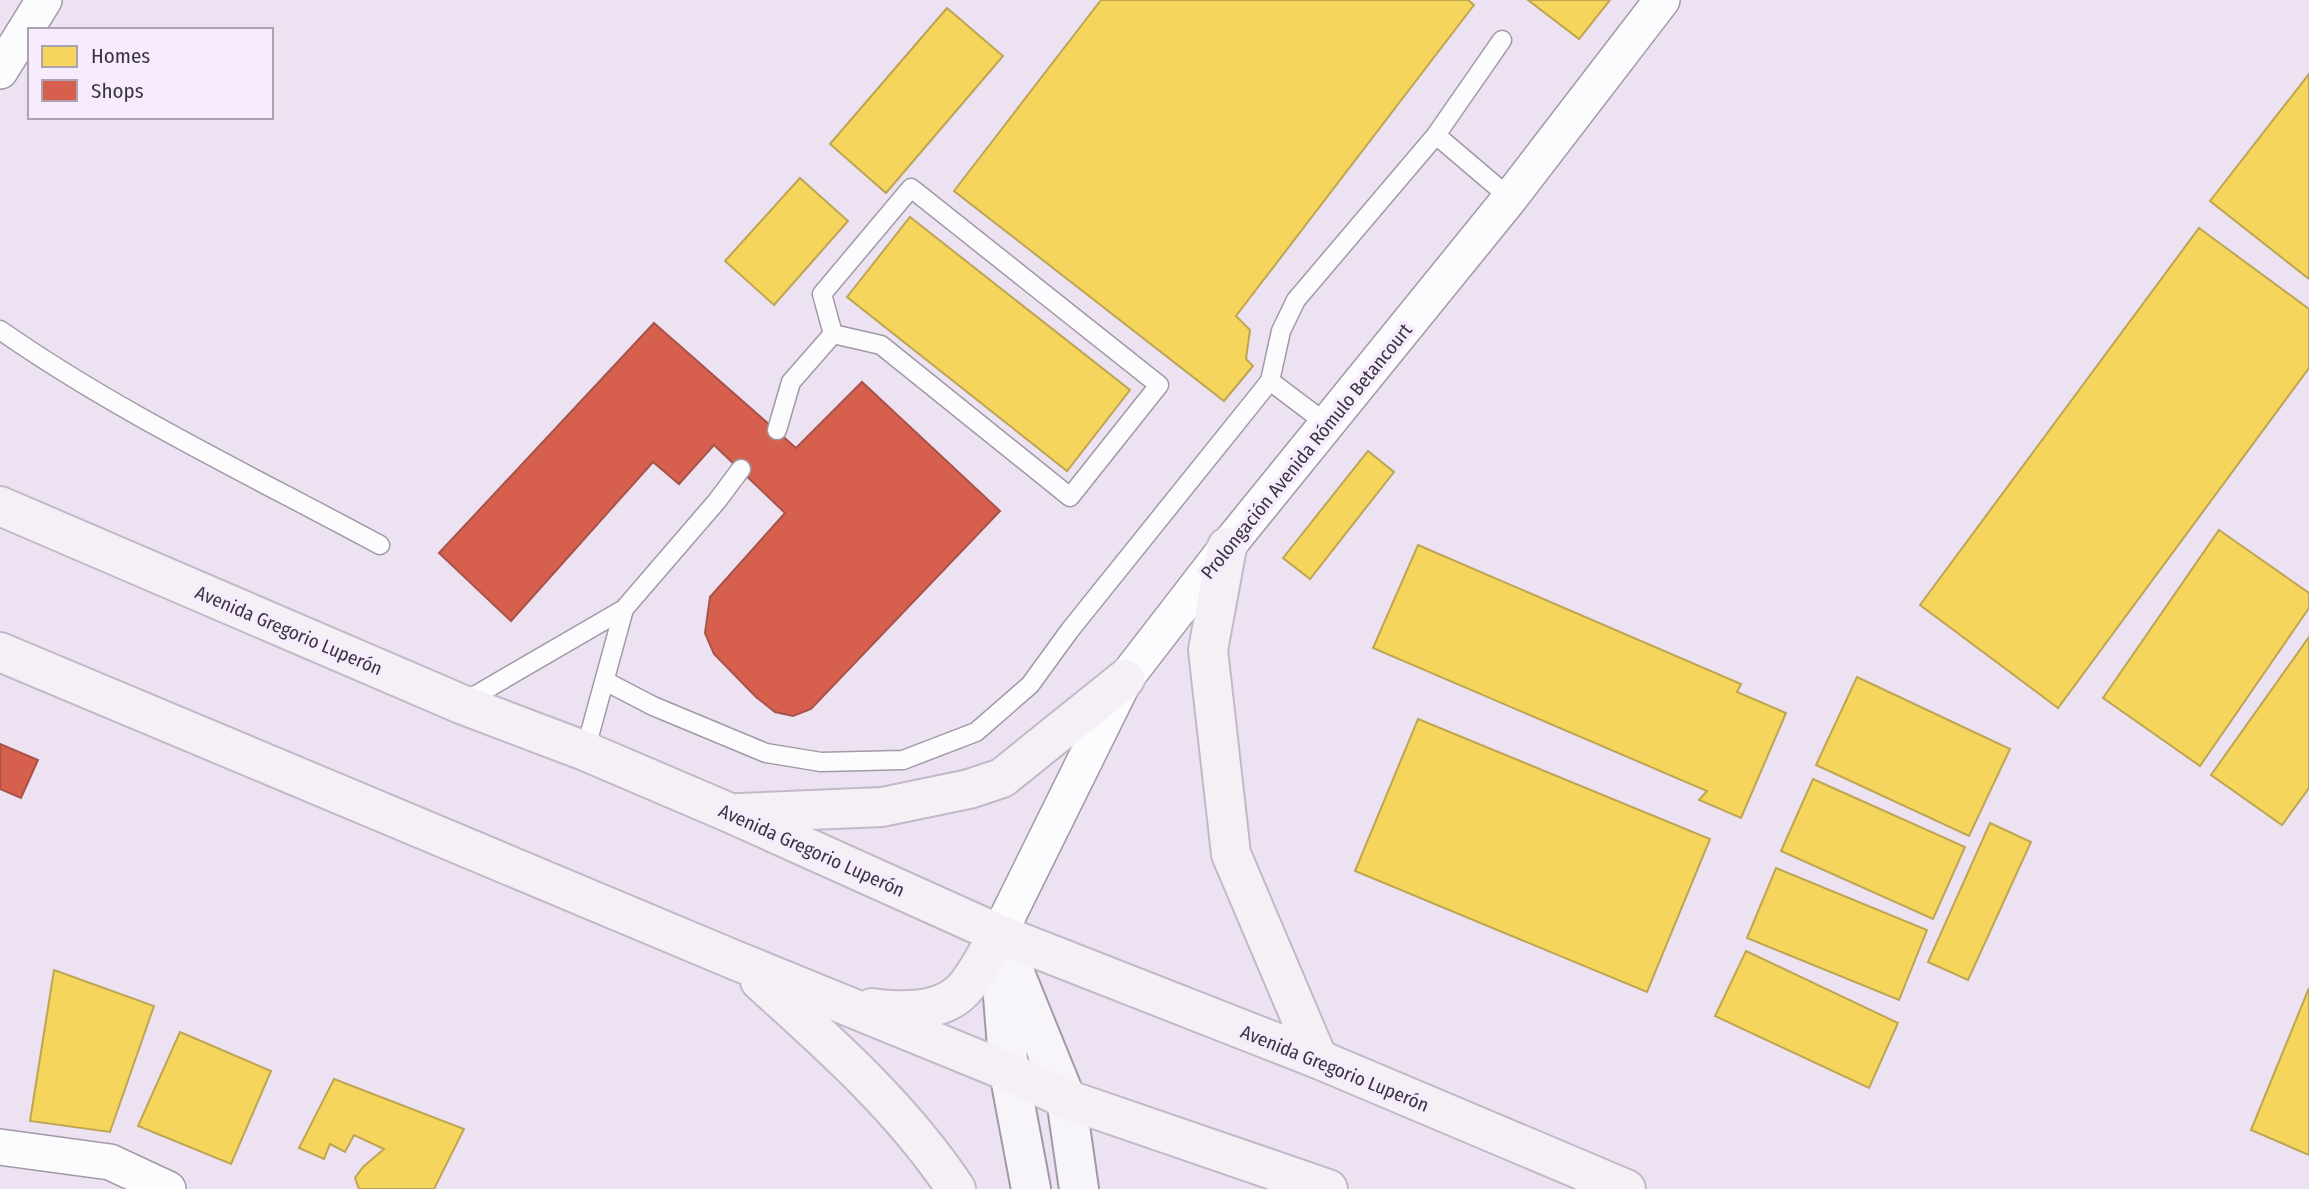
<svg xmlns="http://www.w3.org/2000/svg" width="2309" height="1189" viewBox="0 0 2309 1189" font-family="'Fira Sans Condensed',sans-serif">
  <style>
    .homes { fill: #f6d55c; stroke: #bea554; stroke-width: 2 }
    .shops { fill: #d6604d; stroke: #a85349; stroke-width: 2 }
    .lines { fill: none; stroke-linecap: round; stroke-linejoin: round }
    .service-casing { stroke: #a199a5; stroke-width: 21 }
    .minor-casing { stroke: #a199a5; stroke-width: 38 }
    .secondary-casing { stroke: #a199a5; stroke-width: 42 }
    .primary-casing { stroke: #c2b8c8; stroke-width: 42 }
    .service { stroke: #fcfbfd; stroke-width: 18 }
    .minor { stroke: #fcfbfd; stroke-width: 35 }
    .secondary { stroke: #f8f5fa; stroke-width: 38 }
    .primary { stroke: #f4f0f6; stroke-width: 38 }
    .labels { text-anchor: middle; stroke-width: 7; stroke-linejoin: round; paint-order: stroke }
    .street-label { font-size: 19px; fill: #3c3540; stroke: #f6ecfd }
  </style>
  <rect width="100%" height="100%" fill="#ece2f2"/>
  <g class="homes">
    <path d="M1101 0H1468L1474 5 1236 316 1250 330 1246 359 1253 366 1224 401 954 191Z"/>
    <path d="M1528 0H1610L1579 39Z"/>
    <path d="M947 8 1003 56 886 193 830 144Z"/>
    <path d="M2309 74V279L2210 201Z"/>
    <path d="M800 178 848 221 774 305 725 261Z"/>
    <path d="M910 217 1130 390 1067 471 847 297Z"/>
    <path d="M2199 228 2309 309V368L2058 708 1920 605Z"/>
    <path d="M1368 451 1394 472 1310 579 1283 558Z"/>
    <path d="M2219 530 2309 593V608L2200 766 2103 698Z"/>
    <path d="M1418 545 1741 684 1737 692 1786 713 1741 818 1699 800 1707 791 1373 648Z"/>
    <path d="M2309 637V788L2282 825 2211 775Z"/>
    <path d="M1857 677 2010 749 1969 836 1816 765Z"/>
    <path d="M1418 719 1710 839 1647 992 1355 871Z"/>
    <path d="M1813 779 1965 847 1933 919 1781 851Z"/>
    <path d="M1990 823 2031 842 1968 980 1928 962Z"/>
    <path d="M1776 868 1927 930 1899 1000 1747 938Z"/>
    <path d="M1746 951 1898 1023 1869 1088 1715 1016Z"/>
    <path d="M54 970 154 1006 110 1132 30 1121Z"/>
    <path d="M2309 988V1155L2251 1130Z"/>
    <path d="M180 1032 271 1071 231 1164 138 1126Z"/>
    <path d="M334 1079 464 1129 434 1189H359L355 1178 363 1167 384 1149 354 1135 345 1152 330 1144 324 1159 299 1148Z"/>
  </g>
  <g class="shops">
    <path d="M654 323 796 448 862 382 1000 511 811 709 793 716 775 712 756 697 714 654 705 633 710 597 785 513 714 445 679 484 653 462 511 621 439 553Z"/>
    <path d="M0 744 38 760 21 798 0 789Z"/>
  </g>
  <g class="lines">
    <g class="service-casing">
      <g id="service">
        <path d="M1436 135 1510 198"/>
        <path d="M911 188 1159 385 1070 497 881 345 833 334 822 294Z"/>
        <path d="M0 330C119 413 252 476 380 545"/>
        <path d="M1270 381 1327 424"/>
        <path d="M777 430 791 382 833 334"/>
        <path d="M605 681 653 706 766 753 821 762 903 760 976 732 1030 685 1070 630 1270 381 1281 331 1296 300 1436 135 1502 40"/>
        <path d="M464 702 624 609 717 501 741 469"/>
        <path d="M585 751 624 609"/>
      </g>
    </g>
    <g class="minor-casing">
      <g id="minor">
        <path d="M0 71 44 0"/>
        <path d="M999 934 1125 679 1227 547 1510 198 1662 0"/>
        <path d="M0 1147 110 1162 168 1189"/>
      </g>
    </g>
    <g class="secondary-casing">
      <g id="secondary">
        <path d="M999 934 1066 1099 1079 1189"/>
        <path d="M1001 971 1009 1072 1031 1189"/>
      </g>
    </g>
    <g class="primary-casing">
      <g id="primary">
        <path d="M0 506 461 704 585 751 730 813 999 934 1318 1059 1626 1189"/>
        <path d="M1227 547 1208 650 1231 854 1318 1059"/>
        <path d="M0 652 737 961 1009 1072 1066 1099 1328 1189"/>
        <path d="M739 813 882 807 969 789 1002 778 1125 679"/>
        <path d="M760 981C831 1045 903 1109 956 1189"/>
        <path d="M872 1008C901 1012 941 1013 963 990 977 975 987 952 999 934"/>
      </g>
    </g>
    <use href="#service" class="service"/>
    <use href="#minor" class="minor"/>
    <use href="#secondary" class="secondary"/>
    <use href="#primary" class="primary"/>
  </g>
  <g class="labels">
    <g class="street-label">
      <text transform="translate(1306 451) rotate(-51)" y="7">Prolongación Avenida Rómulo Betancourt</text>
      <text transform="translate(289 630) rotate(23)" y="7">Avenida Gregorio Luperón</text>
      <text transform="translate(812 850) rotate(24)" y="7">Avenida Gregorio Luperón</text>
      <text transform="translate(1335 1068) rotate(22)" y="7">Avenida Gregorio Luperón</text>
    </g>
  </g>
  <rect x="28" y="28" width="245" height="91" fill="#f6ecfd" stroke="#aca3b1" stroke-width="2"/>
  <rect x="42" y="46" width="35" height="21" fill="#f6d55c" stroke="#aca3b1" stroke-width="2"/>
  <text x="91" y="63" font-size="21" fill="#3c3540">Homes</text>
  <rect x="42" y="80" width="35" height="21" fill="#d6604d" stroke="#aca3b1" stroke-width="2"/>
  <text x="91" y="98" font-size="21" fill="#3c3540">Shops</text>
</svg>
